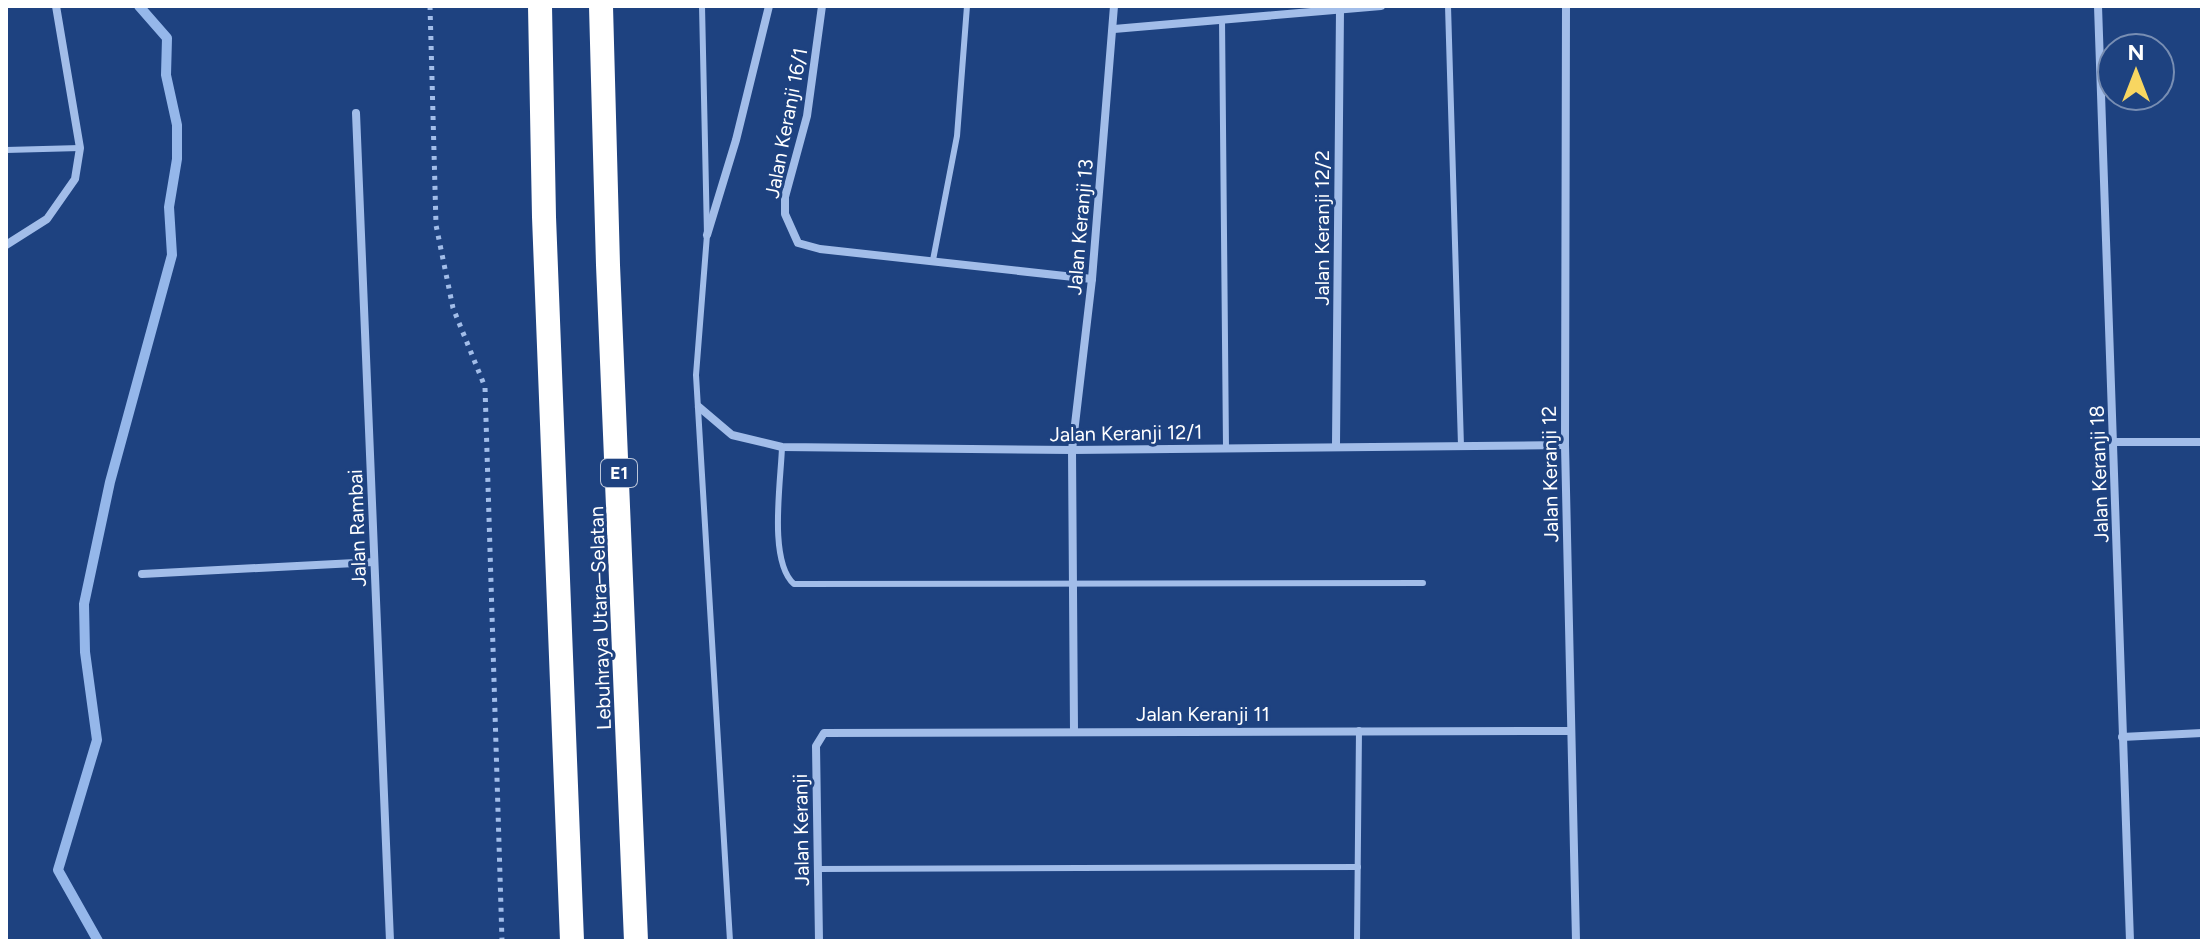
<svg xmlns="http://www.w3.org/2000/svg" width="2208" height="947" viewBox="0 0 2208 947" font-family="Figtree,sans-serif">
  <style>
    .lines { fill: none; stroke-linecap: round; stroke-linejoin: round }
    .stream { stroke: #95b7ea; stroke-width: 10 }
    .path { stroke: #a2bde9; stroke-width: 5; stroke-dasharray: 4 6; stroke-linecap: butt }
    .lane { stroke: #a2bde9; stroke-width: 6 }
    .street { stroke: #a2bde9; stroke-width: 8 }
    .highway { stroke: #fff; stroke-width: 24 }
    .labels { text-anchor: middle; stroke-width: 6; stroke-linejoin: round; paint-order: stroke }
    .shield { fill: #1e4280; stroke: #bcc6d9; stroke-width: 2 }
    .shield-label { font-size: 18px; font-weight: bold; fill: #fff }
    .street-label { font-size: 20px; fill: #fff; stroke: #1e4280 }
  </style>
  <rect width="100%" height="100%" fill="#1e4280"/>
  <g class="lines">
    <path class="stream" d="M98 941 58 870 97 740 85 652 84 604 110 482 172 255 169 207 177 159V125L166 75 167 38 139 6"/>
    <path class="path" d="M430 6 436 225 453 308 485 387 502 941"/>
    <g class="lane">
      <path d="M702 6 707 235 696 375 730 941"/>
      <path d="M1448 6 1461 446"/>
      <path d="M1222 19 1226 448"/>
      <path d="M6 150 80 148"/>
      <path d="M933 260 957 136 967 6"/>
      <path d="M782 447C781 481 768 561 794 584L1423 583"/>
      <path d="M817 869 1358 867"/>
      <path d="M1357 941 1359 730"/>
    </g>
    <g class="street">
      <path d="M822 6 807 116 785 197V214L798 243 820 249 1092 279"/>
      <path d="M1566 6 1565 445 1576 941"/>
      <path d="M2098 6 2130 941"/>
      <path d="M1114 29 1381 6"/>
      <path d="M356 113 390 941"/>
      <path d="M707 235 736 140 769 6"/>
      <path d="M6 245 47 219 75 179 80 148 56 6"/>
      <path d="M699 407 732 435 782 447 1072 450 1565 445"/>
      <path d="M2115 442H2202"/>
      <path d="M1336 445 1340 10"/>
      <path d="M142 574 374 562"/>
      <path d="M1074 730 1072 450 1092 279 1114 6"/>
      <path d="M2122 737 2202 733"/>
      <path d="M819 941 816 746 824 733 1570 731"/>
    </g>
    <g class="highway">
      <path d="M540 6 544 217 572 941"/>
      <path d="M601 6 608 265 636 941"/>
    </g>
  </g>
  <g class="labels">
    <rect class="shield" x="601" y="459" width="36" height="28" rx="6"/>
    <g class="shield-label">
      <text x="619" y="479">E1</text>
    </g>
    <g class="street-label">
      <text transform="translate(786 123) rotate(-79)" y="7">Jalan Keranji 16/1</text>
      <text transform="translate(1080 227) rotate(-85)" y="7">Jalan Keranji 13</text>
      <text transform="translate(1322 228) rotate(-90)" y="7">Jalan Keranji 12/2</text>
      <text transform="translate(1126 433) rotate(-1)" y="7">Jalan Keranji 12/1</text>
      <text transform="translate(1550 474) rotate(-91)" y="7">Jalan Keranji 12</text>
      <text transform="translate(2099 474) rotate(-92)" y="7">Jalan Keranji 18</text>
      <text transform="translate(357 528) rotate(-92)" y="7">Jalan Rambai</text>
      <text transform="translate(600 618) rotate(-92)" y="7">Lebuhraya Utara–Selatan</text>
      <text x="1203" y="721">Jalan Keranji 11</text>
      <text transform="translate(801 830) rotate(-91)" y="7">Jalan Keranji</text>
    </g>
  </g>
  <rect width="2208" height="947" fill="none" stroke="#ffffff" stroke-width="16"/>
  <g transform="translate(2136 72)"><circle r="38" fill="#1e4280" stroke="#788eb3" stroke-width="2"/>
  <path d="M0-6L14 30L0 20L-14 30Z" fill="#f8d661"/>
  <text y="-12" font-size="22" font-weight="bold" text-anchor="middle" fill="#ffffff">N</text>
  </g>
</svg>
